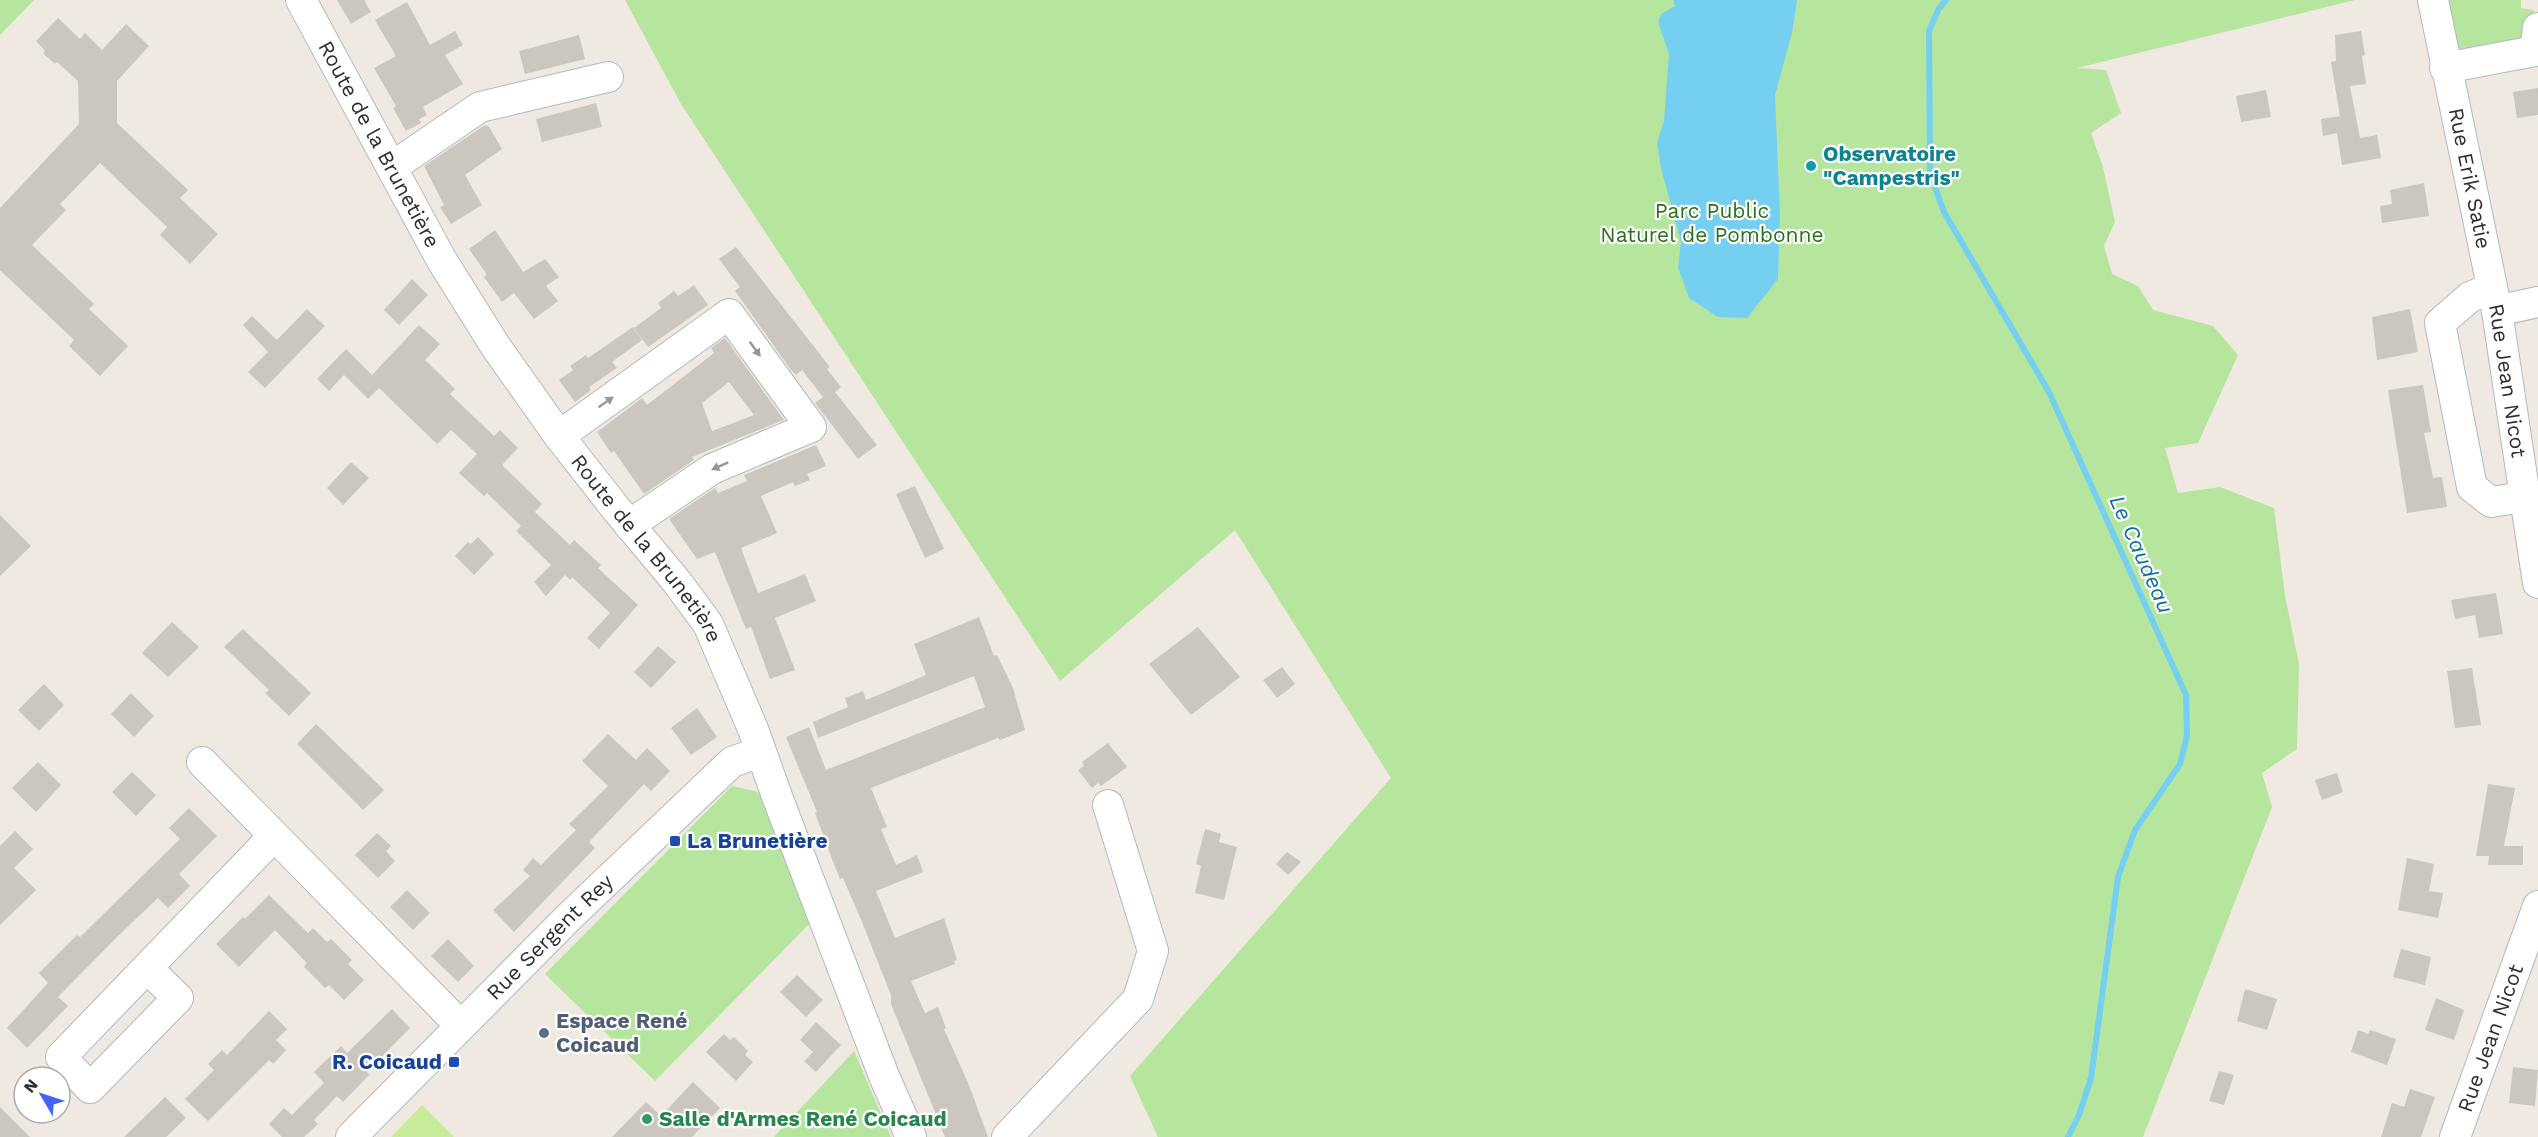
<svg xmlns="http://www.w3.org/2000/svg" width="2538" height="1137" viewBox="0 0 2538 1137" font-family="'Work Sans',sans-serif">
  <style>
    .green { fill: #b6e59e }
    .pitch { fill: #c9ec9a }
    .water { fill: #75cff0 }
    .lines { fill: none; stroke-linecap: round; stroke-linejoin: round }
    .stream { stroke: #75cff0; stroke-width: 6 }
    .building { fill: #cbc7bf; fill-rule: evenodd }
    .minor-casing { stroke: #b4b7c1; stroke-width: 32 }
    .minor { stroke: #fff; stroke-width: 30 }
    .oneway { fill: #969696 }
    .culture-dot { fill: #0f9aa8; stroke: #fff; stroke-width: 2 }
    .transit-dot { fill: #1a4fb4; stroke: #fff; stroke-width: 2 }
    .service-dot { fill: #5c6f8a; stroke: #fff; stroke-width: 2 }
    .leisure-dot { fill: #2e9e5b; stroke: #fff; stroke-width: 2 }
    .labels { text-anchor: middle; stroke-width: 4.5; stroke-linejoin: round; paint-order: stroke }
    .street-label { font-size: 21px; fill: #2e2e2e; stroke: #fff }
    .culture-label { font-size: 21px; font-weight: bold; fill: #0d838f; stroke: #fff; text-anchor: start }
    .park-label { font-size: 21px; fill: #2c6e1b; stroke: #fff }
    .transit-label { font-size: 21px; font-weight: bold; fill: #164399; stroke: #fff; text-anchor: start }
    .service-label { font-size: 21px; font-weight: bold; fill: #4e5e75; stroke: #fff; text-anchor: start }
    .leisure-label { font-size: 21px; font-weight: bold; fill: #27864d; stroke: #fff; text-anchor: start }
    .water-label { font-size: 22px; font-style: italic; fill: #0d6fa3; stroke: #fff }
  </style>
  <rect width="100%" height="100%" fill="#efe9e1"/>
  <g class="green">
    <path d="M0 0H34L0 35Z"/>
    <path d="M625 0H2355L2077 68 2106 70 2121 113 2091 133 2103 167 2115 222 2104 246 2112 274 2138 286 2153 310 2213 326 2238 355 2198 443 2165 448 2178 493 2220 487 2274 508 2285 596 2299 664 2297 749 2262 773 2272 807 2143 1137H1158L1130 1076 1391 778 1235 530 1060 681 681 104Z"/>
    <path d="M2442 0H2521V8L2534 10 2529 45 2453 58Z"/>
    <path d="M732 786 758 792 811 922 655 1081 545 974Z"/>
    <path d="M854 1051 891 1137H774Z"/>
  </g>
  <path class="pitch" d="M422 1105 454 1137H391Z"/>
  <path class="water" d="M1673 0H1797L1792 33 1775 95 1780 216 1778 279 1747 318 1718 317 1689 298 1678 267 1681 242 1661 168 1657 142 1664 121 1669 54 1658 22 1661 14 1675 6Z"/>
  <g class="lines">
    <path class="stream" d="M1946 0 1938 10 1929 31 1930 173 1944 212 2049 392 2186 695 2187 736 2180 764 2135 830 2118 877 2091 1078 2079 1115 2068 1137"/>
  </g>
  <g class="building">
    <path d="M337 0H364L371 12 351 24Z"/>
    <path d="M407 2 430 45 455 31 463 45 445 55 463 84 423 107 427 115 419 119 421 123 406 131 393 108 396 106 374 68 396 56 375 20Z"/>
    <path d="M58 18 80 39 85 33 102 50 126 24 149 46 117 81V123L188 190 180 198 218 234 190 264 160 235 167 227 100 163 60 204 66 210 32 245 94 304 89 309 128 346 100 376 69 346 74 340 0 270V208L79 124 78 81 57 62 55 64 43 53 45 51 36 41Z"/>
    <path d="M2361 31 2365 55 2362 56 2366 84 2350 86 2360 138 2377 135 2381 158 2342 165 2337 133 2323 136 2321 119 2340 116 2331 62 2336 61 2335 35Z"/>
    <path d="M579 35 585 59 525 74 519 51Z"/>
    <path d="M2538 88V115L2517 118 2513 92Z"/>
    <path d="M2266 90 2271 117 2241 122 2236 96Z"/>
    <path d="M596 103 602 127 542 142 536 119Z"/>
    <path d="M485 125 489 127 502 149 465 175 482 205 451 224 440 207 444 205 424 166Z"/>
    <path d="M2424 183 2429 216 2382 223 2380 206 2392 204 2390 190Z"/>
    <path d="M495 230 523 272 545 259 559 277 546 286 558 301 534 319 514 293 502 302 484 277 487 275 469 249Z"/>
    <path d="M736 247 830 367 827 369 841 387 835 392 877 445 858 459 815 403 823 397 802 370 796 375 791 370 735 291 740 287 719 259Z"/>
    <path d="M412 279 428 295 399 325 384 310Z"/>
    <path d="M694 285 708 305 648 347 634 328 661 308 658 303 674 291 678 296Z"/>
    <path d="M307 309 325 326 265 388 248 372 268 352 243 325 252 316 277 340Z"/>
    <path d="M2410 309 2418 352 2377 360 2372 317Z"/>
    <path d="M419 325 440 344 425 360 455 389 450 394 494 436 500 430 518 448 502 465 542 504 535 512 570 545 574 540 601 565 598 568 638 605 599 649 587 638 610 613 572 577 570 580 565 575 546 596 534 582 551 565 516 531 521 526 487 493 484 496 459 473 477 454 451 430 437 444 379 388 368 399 344 375 329 391 317 379 346 349 372 375Z"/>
    <path d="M633 327 642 340 612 362 617 368 589 387 591 390 575 402 559 380 573 370 570 366 586 355 588 358Z"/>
    <path d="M725 338 784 420 692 457 694 460 644 494 614 451 611 453 597 432 642 398 647 405 714 353 711 348ZM729 382 754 415 712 431 702 403Z"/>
    <path d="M2423 385 2431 432 2424 433 2433 478 2442 477 2447 507 2407 513 2388 390Z"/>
    <path d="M816 445 826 466 807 474 810 480 795 486 793 482 761 496 777 533 741 548 758 593 805 574 816 601 775 618 795 670 770 679 751 627 746 629 715 552 697 559 669 519 715 488 718 493 747 481 744 475Z"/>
    <path d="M351 462 369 478 343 505 327 488Z"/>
    <path d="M915 486 944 549 925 558 896 494Z"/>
    <path d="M0 515 31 546 0 576Z"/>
    <path d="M478 537 494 554 474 575 455 556 468 542 471 544Z"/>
    <path d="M2496 593 2503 634 2479 638 2475 615 2455 619 2451 600Z"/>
    <path d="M979 617 994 656 997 655 1013 688 1025 730 1000 740 998 738 871 788 887 827 881 829 896 865 917 855 923 872 876 891 895 938 944 918 957 960 954 961 955 964 911 981 925 1013 938 1007 946 1028 944 1029 969 1085 988 1137H945L891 1004V995L862 922 843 878 840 879 832 859 815 813 817 812 786 737 809 727 826 770 985 707 974 676 818 738 813 722 848 707 845 698 863 691 866 700 926 675 914 644Z"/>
    <path d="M172 622 199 647 168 677 142 653Z"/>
    <path d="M1198 627 1240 677 1191 715 1149 664Z"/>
    <path d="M243 629 311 693 289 716 265 693 269 690 224 647Z"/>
    <path d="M658 646 676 662 651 688 634 672Z"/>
    <path d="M1282 667 1295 684 1277 698 1263 680Z"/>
    <path d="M2472 668 2481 725 2455 728 2447 671Z"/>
    <path d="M44 684 64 705 39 731 18 710Z"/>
    <path d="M131 693 154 716 134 737 111 714Z"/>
    <path d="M697 708 717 737 691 755 671 728Z"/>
    <path d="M316 724 384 790 363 810 297 744Z"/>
    <path d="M608 734 636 760 647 748 670 771 651 791 644 784 589 842 595 848 514 932 493 910 530 876 523 870 533 858 541 865 576 830 569 824 608 786 582 761Z"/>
    <path d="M1108 743 1127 767 1101 786 1098 783 1092 788 1078 770 1084 766 1082 762Z"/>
    <path d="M38 762 61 785 36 812 12 788Z"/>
    <path d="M132 772 156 795 136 816 112 792Z"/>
    <path d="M2337 773 2343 792 2322 800 2315 780Z"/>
    <path d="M2488 784 2515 788 2504 846H2523V865H2488L2489 856H2476Z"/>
    <path d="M189 808 217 836 179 874 190 886 168 908 158 898 118 936 58 997 68 1006 27 1048 7 1028 48 983 39 973 77 935 80 937 180 839 169 828Z"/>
    <path d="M1205 829 1221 834 1219 842 1237 847 1224 900 1195 893 1201 866 1196 864Z"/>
    <path d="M15 831 33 849 14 868 36 890 0 925V846Z"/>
    <path d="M377 833 391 846 386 851 395 861 378 878 355 855Z"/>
    <path d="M1287 852 1301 862 1288 875 1276 864Z"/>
    <path d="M2407 858 2434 864 2429 891 2443 893 2438 918 2398 910Z"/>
    <path d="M407 890 430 913 413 930 390 907Z"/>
    <path d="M269 895 308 933 313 928 327 942 331 939 352 960 348 964 364 980 344 1000 329 985 325 988 304 967 307 963 275 930 239 967 216 944 243 917 245 919Z"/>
    <path d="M448 939 474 966 458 982 431 956Z"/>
    <path d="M2401 949 2431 957 2425 985 2393 977Z"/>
    <path d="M797 975 823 1000 806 1017 780 992Z"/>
    <path d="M2245 989 2277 999 2267 1030 2237 1021Z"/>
    <path d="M2436 998 2464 1010 2454 1040 2425 1030Z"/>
    <path d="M392 1009 410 1028 367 1072 369 1075 343 1102 337 1096 314 1120 318 1124 304 1137H282L269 1124 284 1108 292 1115 324 1083 314 1072 341 1046 347 1053Z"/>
    <path d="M269 1011 287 1029 276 1040 286 1050 273 1064 269 1060 208 1121 185 1099 214 1070 208 1064 222 1050 227 1055Z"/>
    <path d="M816 1022 841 1045 816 1072 804 1061 813 1052 800 1040Z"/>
    <path d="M2358 1030 2368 1034 2370 1030 2396 1039 2387 1065 2351 1052Z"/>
    <path d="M724 1034 730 1040 734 1037 748 1051 745 1055 753 1062 736 1081 706 1052Z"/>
    <path d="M2513 1067 2538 1070 2535 1106 2509 1103Z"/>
    <path d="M2219 1071 2234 1075 2224 1105 2209 1101Z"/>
    <path d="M693 1082 720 1108 692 1137H612L646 1102 661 1116Z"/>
    <path d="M2410 1089 2435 1097 2421 1137H2381L2392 1103 2404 1107Z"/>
    <path d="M165 1097 186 1118 166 1137H124Z"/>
    <path d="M0 1107 30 1137H0Z"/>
  </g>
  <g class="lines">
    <g class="minor-casing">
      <g id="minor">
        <path id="s1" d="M301 0 441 259 496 347 559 436 617 510 677 582 708 624 753 729 778 799 884 1076 911 1137"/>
        <path id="s2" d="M2433 0 2497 311 2538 583"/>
        <path d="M2445 68 2535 51 2538 28"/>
        <path d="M392 167 480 107 608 77"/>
        <path d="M2492 288 2470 297 2440 323 2472 487 2491 502 2524 497"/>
        <path d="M2497 311 2538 302"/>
        <path d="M559 436 729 314 811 427 712 469 629 525"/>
        <path d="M202 762 460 1025"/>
        <path d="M147 968 178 998 90 1088 61 1057 273 837"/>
        <path id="s3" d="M351 1137 569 917 732 762 760 752"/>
        <path d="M1007 1137 1138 999 1153 951 1108 805"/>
        <path id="s4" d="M2455 1137 2538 906"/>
      </g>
    </g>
    <use href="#minor" class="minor"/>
  </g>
  <defs><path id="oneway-solid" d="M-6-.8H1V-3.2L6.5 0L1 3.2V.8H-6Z" transform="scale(1.5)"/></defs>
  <g class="oneway">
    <use href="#oneway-solid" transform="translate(755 349) rotate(54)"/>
    <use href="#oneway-solid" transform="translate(606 402) rotate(-35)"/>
    <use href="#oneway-solid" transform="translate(720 466) rotate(156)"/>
  </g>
  <circle class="culture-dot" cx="1811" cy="166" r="6"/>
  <g class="transit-dot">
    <rect x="669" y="835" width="12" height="12" rx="3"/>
    <rect x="448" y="1056" width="12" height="12" rx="3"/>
  </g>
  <circle class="service-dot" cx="544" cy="1033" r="6"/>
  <circle class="leisure-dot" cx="647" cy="1119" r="6"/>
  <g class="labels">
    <g class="street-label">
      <text dy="7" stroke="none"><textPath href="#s1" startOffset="164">Route de la Brunetière</textPath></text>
      <text dy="7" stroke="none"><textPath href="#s2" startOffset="182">Rue Erik Satie</textPath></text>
      <text dy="7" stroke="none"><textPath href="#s2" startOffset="388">Rue Jean Nicot</textPath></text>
      <text dy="7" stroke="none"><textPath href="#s1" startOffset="650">Route de la Brunetière</textPath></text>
      <text dy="7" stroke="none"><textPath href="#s3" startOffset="282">Rue Sergent Rey</textPath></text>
      <text dy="7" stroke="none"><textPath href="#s4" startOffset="105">Rue Jean Nicot</textPath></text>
    </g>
    <g class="culture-label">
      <text x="1823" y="161">Observatoire<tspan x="1823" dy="24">"Campestris"</tspan></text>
    </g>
    <g class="park-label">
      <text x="1712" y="218">Parc Public<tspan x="1712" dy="24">Naturel de Pombonne</tspan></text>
    </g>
    <g class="transit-label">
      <text x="687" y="848">La Brunetière</text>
      <text x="442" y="1069" text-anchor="end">R. Coicaud</text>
    </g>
    <g class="service-label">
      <text x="556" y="1028">Espace René<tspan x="556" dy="24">Coicaud</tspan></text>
    </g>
    <g class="leisure-label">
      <text x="659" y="1126">Salle d'Armes René Coicaud</text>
    </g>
    <g class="water-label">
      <text transform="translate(2142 554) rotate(66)" y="8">Le Caudeau</text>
    </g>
  </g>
  <g transform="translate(42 1095) rotate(309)"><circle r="28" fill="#ffffff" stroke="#ababab" stroke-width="1.5"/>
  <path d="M0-4.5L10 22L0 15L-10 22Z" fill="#4264fb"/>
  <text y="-9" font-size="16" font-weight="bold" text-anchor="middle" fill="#2e2e2e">N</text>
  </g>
</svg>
